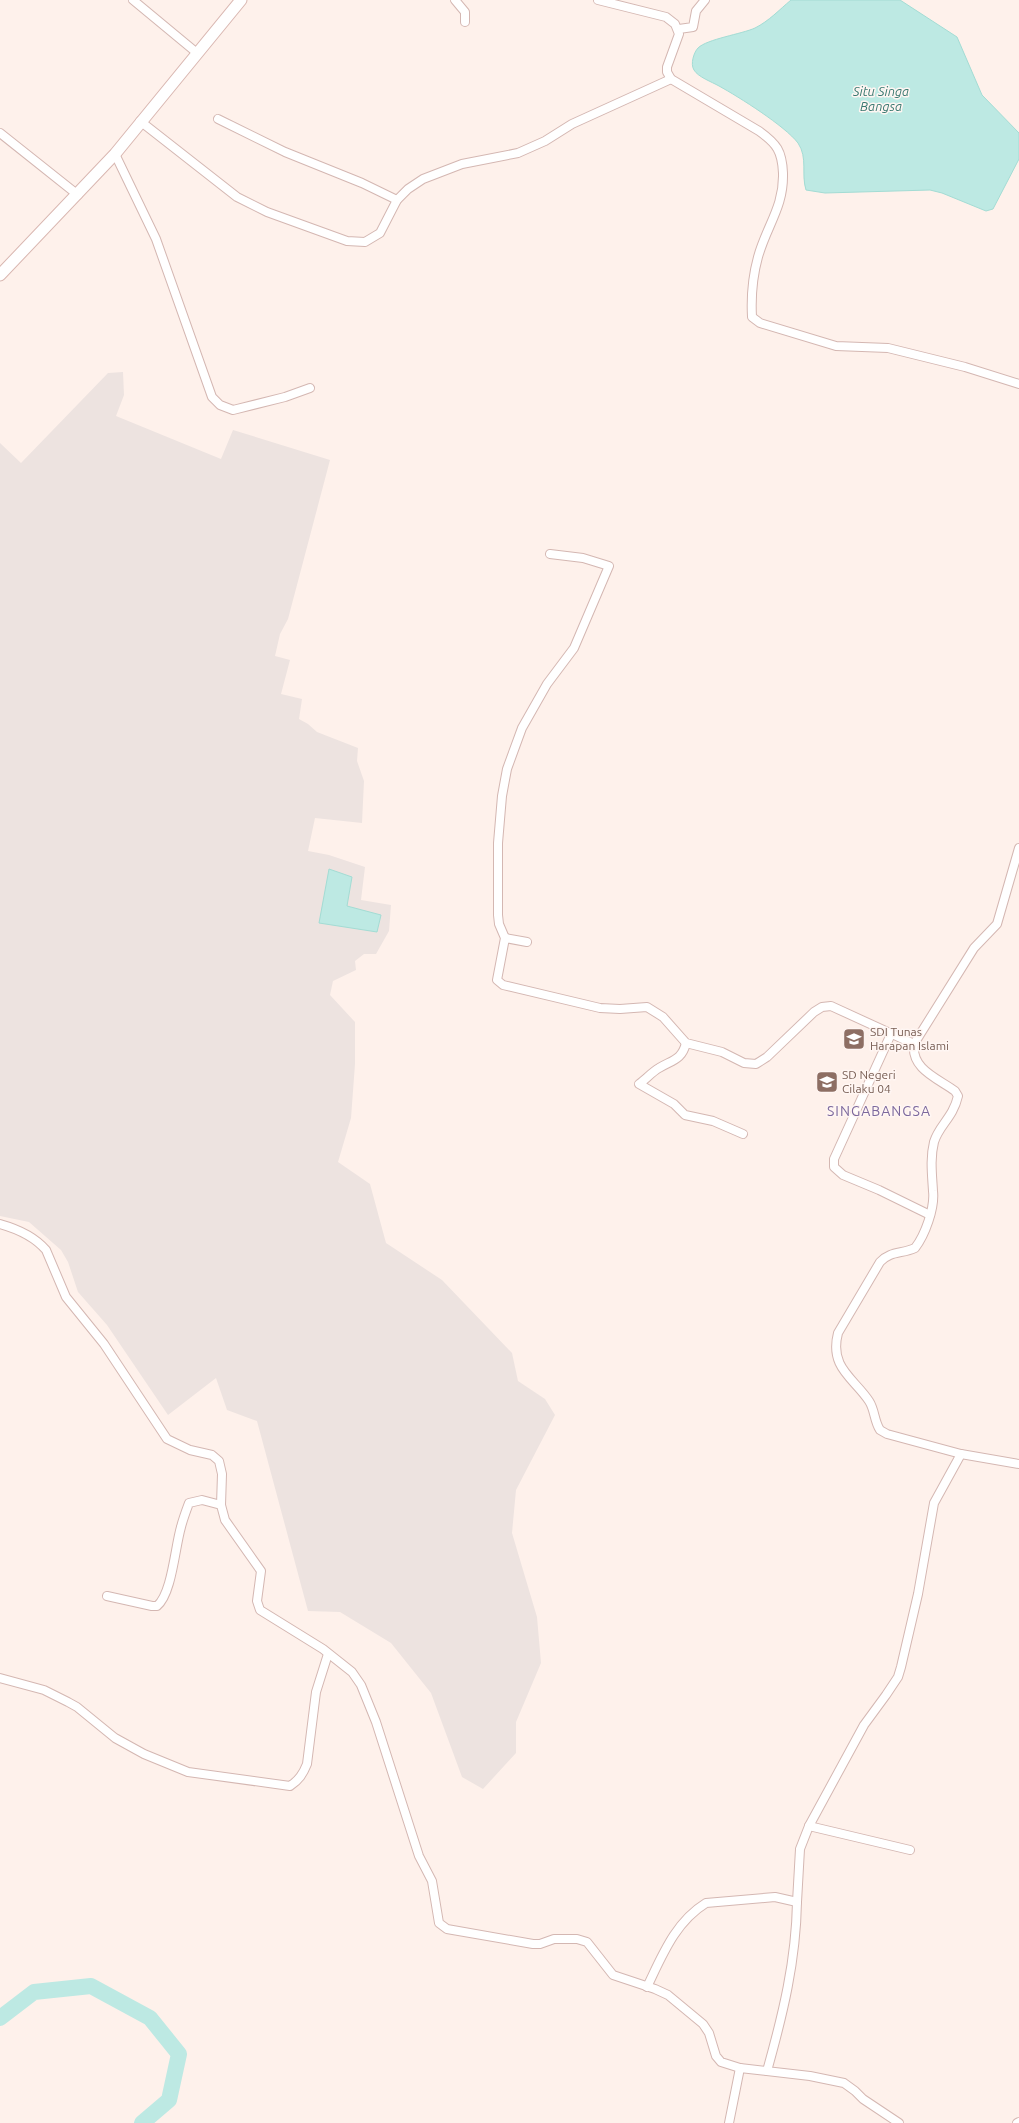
<svg xmlns="http://www.w3.org/2000/svg" width="1019" height="2123" viewBox="0 0 1019 2123" font-family="Ubuntu,sans-serif">
  <style>
    .industrial { fill: #ede3e0 }
    .water { fill: #bde9e3; stroke: #a3dcd4 }
    .lines { fill: none; stroke-linecap: round; stroke-linejoin: round }
    .river { stroke: #bde9e3; stroke-width: 16 }
    .street-casing { stroke: #d4b7b2; stroke-width: 10 }
    .secondary-casing { stroke: #d9b7b1; stroke-width: 13 }
    .street { stroke: #fff; stroke-width: 8 }
    .secondary { stroke: #fff; stroke-width: 11 }
    .labels { text-anchor: middle; stroke-width: 3; stroke-linejoin: round; paint-order: stroke }
    .education-label { font-size: 12px; fill: #785e54; stroke: #fff6f3; text-anchor: start }
    .water-label { font-size: 13px; font-style: italic; fill: #3a7971; stroke: #fff6f3 }
    .quarter-label { font-size: 14px; letter-spacing: 1px; fill: #7c689d; stroke: #fff6f3 }
  </style>
  <rect width="100%" height="100%" fill="#fef1eb"/>
  <path class="industrial" d="M123 372 124 395 116 416 221 459 233 430 330 460 288 619 280 634 275 656 290 660 281 694 302 699 299 719 308 724 317 732 358 748 357 761 364 781 362 823 315 818 308 851 329 855 365 867 361 900 391 905 389 931 376 954H364L355 961 356 970 333 981 330 995 355 1022V1064L351 1118 338 1162 370 1184 386 1243 442 1280 512 1353 518 1381 545 1399 555 1415 516 1490 512 1533 537 1617 541 1663 516 1722V1753L483 1789 462 1777 431 1693 391 1643 340 1612 308 1611 257 1421 227 1410 216 1378 168 1415 107 1325 78 1292 68 1262 61 1250 29 1222 0 1216V443L21 463 108 373Z"/>
  <g class="water">
    <path d="M791 0H900L957 37 982 95 1019 133V159L993 209 986 211 942 193 930 190 825 193 806 190C801 174 808 158 798 143 785 126 739 97 719 86 712 82 698 77 694 70 690 64 694 52 698 48 707 39 742 34 755 28 769 21 779 10 791 0Z"/>
    <path d="M329 869 352 877 347 906 381 915 377 932 319 923Z"/>
  </g>
  <g class="lines">
    <path class="river" d="M0 2018 34 1992 91 1986 150 2018 179 2054 169 2100 142 2123"/>
    <g class="street-casing">
      <g id="street">
        <path d="M133 0 197 53"/>
        <path d="M455 0 465 12V22"/>
        <path d="M598 0 666 17 675 24 679 34 667 67V72L671 79 759 131C777 144 782 151 783 173 784 207 767 225 758 257 753 275 751 298 752 317L760 323 836 346 888 348 965 367 1019 384"/>
        <path d="M679 29 693 27 696 11 705 0"/>
        <path d="M218 119 285 152 362 183 397 200"/>
        <path d="M140 121 237 197 267 212 347 241 365 242 380 233 397 200 408 189 423 179 462 164 518 153 545 141 572 124 671 79"/>
        <path d="M0 133 78 195"/>
        <path d="M115 154 156 239 212 397 220 405 233 410 285 397 310 388"/>
        <path d="M550 554 583 558 609 566 574 648 547 684 522 728 507 769 502 796 498 843V915L499 924 505 938 497 980 503 985 600 1008 620 1009 647 1007 663 1017 686 1043 722 1052 744 1063 756 1064 767 1057 814 1012 822 1007 831 1006 914 1044"/>
        <path d="M505 938 527 942"/>
        <path d="M891 1034 834 1159V1167L843 1175 879 1190 930 1215"/>
        <path d="M686 1043C682 1060 672 1060 659 1068 652 1072 646 1079 639 1084L674 1104 685 1115 713 1121 743 1134"/>
        <path d="M0 1224C18 1229 34 1236 46 1250L66 1297 104 1344 167 1439 190 1450 212 1455 219 1461 222 1474 221 1505 225 1520 261 1571 257 1601 260 1610 323 1649 352 1672 361 1685 376 1722 419 1856 432 1881 439 1923 447 1929 533 1944H540L554 1939H577L587 1942 613 1975 655 1989 668 1995 703 2024 709 2033 716 2056 721 2062 740 2068 810 2076 844 2083 855 2091 863 2099 899 2123"/>
        <path d="M961 1454 887 1434 880 1430C874 1421 875 1410 869 1401 854 1378 829 1368 838 1333L880 1262C890 1251 902 1254 915 1248 925 1235 935 1208 933 1191 932 1174 930 1158 934 1142 939 1125 953 1118 958 1096L955 1091C937 1078 911 1069 914 1044L974 948 997 924 1019 848"/>
        <path d="M107 1596 152 1606H157C172 1594 175 1547 181 1527 183 1519 186 1511 189 1503L202 1500 221 1505"/>
        <path d="M0 1678 44 1690 68 1702 77 1707 115 1738 144 1754 188 1772 290 1786C299 1780 303 1774 307 1764L316 1692 328 1654"/>
        <path d="M809 1826 910 1850"/>
        <path d="M647 1987C662 1956 675 1922 706 1903L775 1897 797 1902 800 1849 809 1826 864 1725 886 1695 898 1677 901 1667 918 1594 934 1503 961 1454 1019 1464"/>
        <path d="M767 2071C783 2014 796 1961 797 1902"/>
        <path d="M729 2123 740 2068"/>
        <path d="M1017 2123 1019 2122"/>
      </g>
    </g>
    <g class="secondary-casing">
      <path id="secondary" d="M0 275 115 154 241 0"/>
    </g>
    <use href="#street" class="street"/>
    <use href="#secondary" class="secondary"/>
  </g>
  <defs>
    <g id="school-square" transform="scale(1.15)"><rect x="-9" y="-9" width="18" height="18" rx="4" fill="#8d6e63" stroke="#fff6f3"/><path d="M0-5L7-2L0 1L-7-2ZM-4 1L0 2.5L4 1V4Q0 6-4 4Z" fill="#fff"/></g>
  </defs>
  <g fill-rule="evenodd">
    <use href="#school-square" x="854" y="1039"/>
    <use href="#school-square" x="827" y="1082"/>
  </g>
  <g class="labels">
    <g class="education-label">
      <text x="870" y="1036">SDI Tunas<tspan x="870" dy="14">Harapan Islami</tspan></text>
      <text x="842" y="1079">SD Negeri<tspan x="842" dy="14">Cilaku 04</tspan></text>
    </g>
    <g class="water-label">
      <text x="881" y="96">Situ Singa<tspan x="881" dy="15">Bangsa</tspan></text>
    </g>
    <g class="quarter-label">
      <text x="879" y="1116">SINGABANGSA</text>
    </g>
  </g>
</svg>
